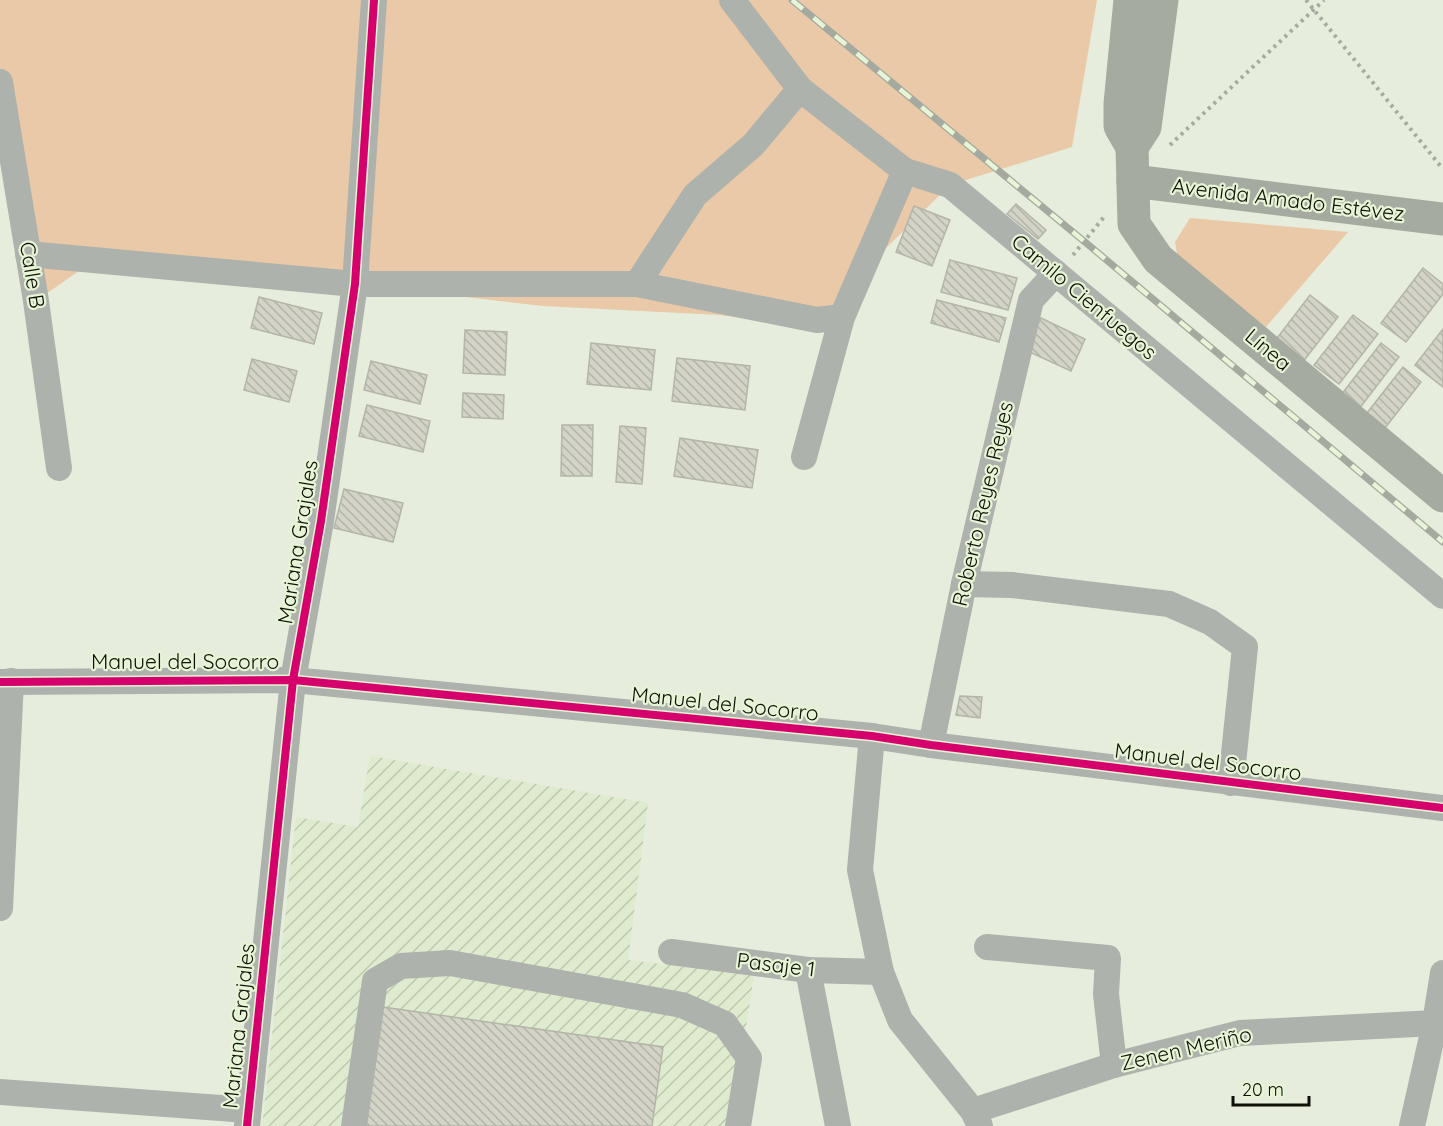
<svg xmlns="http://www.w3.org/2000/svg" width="1443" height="1126" viewBox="0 0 1443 1126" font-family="Quicksand,sans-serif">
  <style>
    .industrial { fill: url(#industrial-furrows) }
    .grass { fill: #e9c9a7 }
    .building { fill: url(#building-back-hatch); stroke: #b3b5a8; stroke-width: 1.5 }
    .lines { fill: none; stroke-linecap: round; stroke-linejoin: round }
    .path { stroke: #a5aba2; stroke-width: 4; stroke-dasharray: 3 4.5; stroke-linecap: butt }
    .minor { stroke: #adb2ac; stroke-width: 26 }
    .major { stroke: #a5aba1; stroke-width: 33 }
    .rail-casing { stroke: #a5aaa0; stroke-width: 7 }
    .rail { stroke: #e7f4d5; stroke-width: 4.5; stroke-dasharray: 14; stroke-linecap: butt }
    .cycleway-casing { stroke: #e7f4d5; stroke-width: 11 }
    .cycleway { stroke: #d6006c; stroke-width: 8 }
    .labels { text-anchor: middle; stroke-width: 4.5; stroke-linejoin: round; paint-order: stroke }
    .street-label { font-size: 21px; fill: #0d1107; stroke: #e7f4d5 }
  </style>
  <defs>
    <pattern id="industrial-furrows" width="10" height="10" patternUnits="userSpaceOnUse" patternTransform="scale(1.5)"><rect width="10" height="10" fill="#dfebce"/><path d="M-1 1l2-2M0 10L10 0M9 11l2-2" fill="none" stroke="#bec8af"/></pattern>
    <pattern id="building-back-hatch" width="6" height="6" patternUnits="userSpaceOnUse" patternTransform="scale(1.5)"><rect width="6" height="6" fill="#d3d4c7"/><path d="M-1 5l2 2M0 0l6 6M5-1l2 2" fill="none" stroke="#b4b5a9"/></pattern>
  </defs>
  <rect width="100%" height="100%" fill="#e6eddc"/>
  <path class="industrial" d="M370 756 648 803 628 960 754 975 731 1126H262L296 817 358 827Z"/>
  <g class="grass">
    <path d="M0 0H1097L1072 147 950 185 880 254 821 329 720 315 543 306 355 284 96 259 36 301 0 82Z"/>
    <path d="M1190 218 1348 232 1266 327 1195 273 1177 254 1175 242Z"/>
  </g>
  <g class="building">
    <path d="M1016 204 1046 230 1038 239 1007 214Z"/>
    <path d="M914 206 950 220 932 266 896 252Z"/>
    <path d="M950 260 1017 278 1008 310 941 292Z"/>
    <path d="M1423 268 1443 284V294L1406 342 1381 323Z"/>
    <path d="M1310 295 1338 317 1302 363 1274 342Z"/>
    <path d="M259 297 322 313 314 344 251 328Z"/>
    <path d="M937 300 1006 318 999 342 931 323Z"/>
    <path d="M1353 315 1378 334 1339 384 1314 365Z"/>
    <path d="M1041 318 1085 339 1071 371 1025 350Z"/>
    <path d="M1443 329V387L1415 365Z"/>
    <path d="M465 330 507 332 505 375 463 373Z"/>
    <path d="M591 343 655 350 651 390 587 384Z"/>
    <path d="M1381 343 1399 357 1359 409 1341 395Z"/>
    <path d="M677 358 750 366 745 410 672 401Z"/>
    <path d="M252 359 297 371 289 402 244 390Z"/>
    <path d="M371 361 427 375 420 404 364 390Z"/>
    <path d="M1403 367 1421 382 1385 428 1367 413Z"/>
    <path d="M463 393 504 395 503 419 462 417Z"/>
    <path d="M367 405 430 421 423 452 359 436Z"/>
    <path d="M562 425H593L592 476H561Z"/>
    <path d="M620 426 646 428 642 484 616 482Z"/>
    <path d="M680 438 758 450 752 488 674 476Z"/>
    <path d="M344 489 403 503 393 542 334 528Z"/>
    <path d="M960 696 982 697 980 718 956 715Z"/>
    <path d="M376 1006 663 1047 652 1126H359Z"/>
  </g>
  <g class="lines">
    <g class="path">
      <path d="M1306 0 1443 169"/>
      <path d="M1170 145 1324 0"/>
      <path d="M1073 255 1104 217"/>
    </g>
    <g class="minor">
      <path d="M732 0 800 89 905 171 950 185 1443 596"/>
      <path d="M0 82 36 301 59 468"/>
      <path d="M28 254 355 284H637L817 320 842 317"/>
      <path d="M637 284 695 195 753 145 800 89"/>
      <path d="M804 457 842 317 905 171"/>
      <path d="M964 584 1012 585 1169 604 1210 622 1245 647 1231 783"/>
      <path d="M0 682 293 680 872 736 931 745 1443 808"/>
      <path d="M872 736 860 870 881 972 900 1020 973 1111 980 1126"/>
      <path d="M931 745 964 584 1031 300 1056 273"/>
      <path d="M0 908 11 681"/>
      <path d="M987 947 1108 958 1106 994 1114 1065"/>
      <path d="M671 952 808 970 881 972"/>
      <path d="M808 970 838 1126"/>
      <path d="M0 1092 248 1110"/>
      <path d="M973 1111 1114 1065 1240 1033 1435 1023 1443 1025"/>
      <path d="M247 1126 293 680 321 521 355 284 374 0"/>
      <path d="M354 1126 375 981 401 966 450 963 682 1005 725 1024 749 1058 738 1126"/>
      <path d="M1412 1126 1435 1023 1443 973"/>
    </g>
    <g class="major">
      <path d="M1130 0 1120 104V126L1132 147 1145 127 1162 0"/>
      <path d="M1132 147 1134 224 1158 259 1443 496"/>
      <path d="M1133 181 1443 219"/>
    </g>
    <g class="rail-casing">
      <path id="rail" d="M792 0 1085 242 1443 542"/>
    </g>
    <use href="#rail" class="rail"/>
    <g class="cycleway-casing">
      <g id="cycleway">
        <path d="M0 682 293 680 872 736 931 745 1443 808"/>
        <path d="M247 1126 293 680 321 521 355 284 374 0"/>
      </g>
    </g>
    <use href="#cycleway" class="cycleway"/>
  </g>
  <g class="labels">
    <g class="street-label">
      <text transform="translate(1288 200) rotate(7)" y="7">Avenida Amado Estévez</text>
      <text transform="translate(32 275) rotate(81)" y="7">Calle B</text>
      <text transform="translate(1084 297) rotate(40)" y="7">Camilo Cienfuegos</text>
      <text transform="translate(1268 350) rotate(40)" y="7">Línea</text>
      <text transform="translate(983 504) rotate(-77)" y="7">Roberto Reyes Reyes</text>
      <text transform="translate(298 542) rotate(-81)" y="7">Mariana Grajales</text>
      <text x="185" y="669">Manuel del Socorro</text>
      <text transform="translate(725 704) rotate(6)" y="7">Manuel del Socorro</text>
      <text transform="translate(1208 762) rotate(7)" y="7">Manuel del Socorro</text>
      <text transform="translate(776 965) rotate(7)" y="7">Pasaje 1</text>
      <text transform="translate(239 1026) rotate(-84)" y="7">Mariana Grajales</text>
      <text transform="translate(1186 1049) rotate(-13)" y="7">Zenen Meriño</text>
    </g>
  </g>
  <path d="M1233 1096v9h76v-9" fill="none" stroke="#0d1107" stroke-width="3"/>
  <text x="1242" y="1096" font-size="18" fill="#0d1107" stroke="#e7f4d5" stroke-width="4.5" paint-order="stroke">20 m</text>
</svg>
